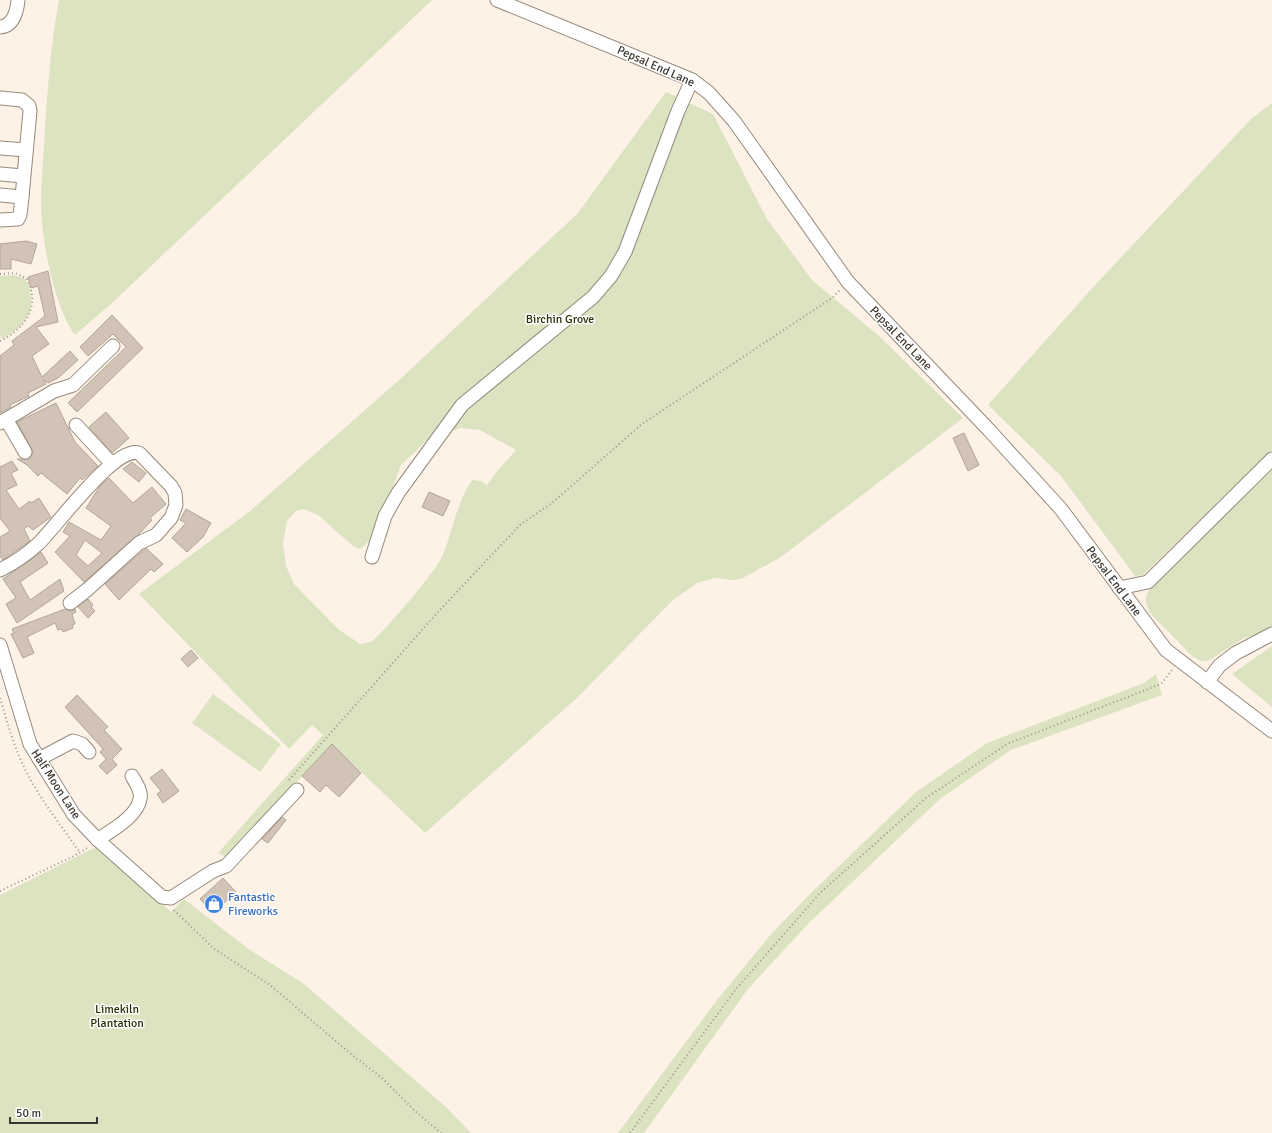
<svg xmlns="http://www.w3.org/2000/svg" width="1272" height="1133" viewBox="0 0 1272 1133" font-family="Signika,sans-serif">
  <style>
    .green { fill: #dbe3c1; fill-rule: evenodd }
    .building { fill: #d1c3b5; stroke: #b3a598; fill-rule: evenodd }
    .lines { fill: none; stroke-linecap: round; stroke-linejoin: round }
    .minor-casing { stroke: #96897c; stroke-width: 15 }
    .path { stroke: #9c938b; stroke-width: 2; stroke-dasharray: 1 3; stroke-linecap: butt }
    .minor { stroke: #fff; stroke-width: 13 }
    .labels { text-anchor: middle; stroke-width: 3; stroke-linejoin: round; paint-order: stroke }
    .street-label { font-size: 12px; fill: #3c3631; stroke: #fff }
    .park-label { font-size: 12px; fill: #292f04; stroke: #fff }
    .shop-label { font-size: 12px; fill: #366cbe; stroke: #fff; text-anchor: start }
  </style>
  <rect width="100%" height="100%" fill="#fef2e7"/>
  <g class="green">
    <path d="M59 0H432L111 304 75 335C54 306 41 239 41 203 41 178 44 152 45 127 48 84 51 42 59 0Z"/>
    <path d="M666 92 713 114 767 219 812 280 879 336 963 418 781 557 741 579 732 580 715 578 697 583 673 600 578 697 425 833 332 744 227 857 218 853 323 735 312 725 289 749 139 594 250 511 398 381 578 213ZM460 428 480 430 516 450 498 470 487 485 481 481 472 480C455 506 453 532 441 559 436 570 381 636 372 641 369 643 363 643 360 644L338 629 294 584 286 566 283 544 287 521 296 511 304 509 318 515 354 547 360 549 374 537 401 465 426 441Z"/>
    <path d="M1272 103V450L1143 575 1135 576 1061 476 988 405 1095 285 1251 119Z"/>
    <path d="M14 275 24 278C32 286 34 309 26 319 21 327 10 335 2 339L0 335V276Z"/>
    <path d="M1272 468V626L1259 634 1244 638 1208 661H1201L1193 657 1150 613C1148 608 1145 603 1146 598 1150 577 1251 490 1272 468Z"/>
    <path d="M1272 646V707L1232 674Z"/>
    <path d="M1156 674 1162 695 1011 750 940 799 810 922 748 989 644 1133H618L717 1000 771 934 813 891 916 792 987 743 1144 683Z"/>
    <path d="M213 694 281 744 260 772 192 723Z"/>
    <path d="M98 846 171 912 184 899 250 950 304 984 445 1106 471 1133H0V895Z"/>
  </g>
  <g class="building">
    <path d="M26 241 37 244 31 264 11 259V269H0V244Z"/>
    <path d="M48 271 58 322 36 327 49 344 32 356 42 377 70 351 78 360 58 378 48 383 43 379 46 384 28 393 29 396 10 405 11 407 0 413V356L14 345 12 341 45 316 38 286 31 288 28 277Z"/>
    <path d="M112 315 143 348 77 412 68 403 126 347 113 334 88 356 80 347Z"/>
    <path d="M56 403 75 442 98 466 82 480 80 478 67 494 41 473 38 476 27 465 17 459H29L33 452 17 422Z"/>
    <path d="M106 412 129 438 112 453 89 427Z"/>
    <path d="M964 433 979 465 968 471 953 438Z"/>
    <path d="M12 461 18 470 11 473 17 485 6 490 19 509 30 501 31 503 39 498 51 517 33 530 28 526 24 529 30 541 3 560 0 556V537L10 531 0 518V467Z"/>
    <path d="M132 462 146 473 139 482 123 469Z"/>
    <path d="M109 478 133 503 152 487 166 504 150 518 152 520 138 535 84 582 55 552 70 536 63 532 69 522 101 540 111 526 86 508 100 486ZM85 540 102 553 88 566 76 555Z"/>
    <path d="M429 492 450 501 443 516 422 507Z"/>
    <path d="M186 509 211 523 203 537 187 552 172 538 186 523 180 520Z"/>
    <path d="M146 548 163 564 154 572 151 569 119 600 105 584Z"/>
    <path d="M41 552 48 563 20 582 30 600 60 579 64 591 17 623 6 604 16 598 3 579Z"/>
    <path d="M88 599 93 605 91 607 95 611 88 618 78 607Z"/>
    <path d="M65 609 71 611 75 609 76 612 72 614 75 624 72 625 73 628 63 632 62 629 58 630 55 623 27 637 34 653 23 658 11 634 14 633 12 629Z"/>
    <path d="M191 650 198 658 188 667 181 659Z"/>
    <path d="M77 695 108 727 104 730 122 749 112 759 117 765 107 774 99 766 106 759 100 752 103 749 65 707Z"/>
    <path d="M332 744 361 773 339 797 326 785 320 792 302 776Z"/>
    <path d="M162 769 179 791 163 803 157 794 161 791 150 778Z"/>
    <path d="M282 817 286 820 268 843 262 839Z"/>
    <path d="M223 878 236 892 213 913 200 899Z"/>
  </g>
  <g class="lines">
    <g class="minor-casing">
      <g id="minor">
        <path d="M497 0 680 75 692 80 709 93 734 121 848 282 989 430 1061 509 1166 650 1272 731"/>
        <path d="M0 27C14 26 17 11 18 0"/>
        <path d="M0 98 22 100 29 106 30 111 22 197 0 195"/>
        <path d="M0 148 26 150"/>
        <path d="M0 174 23 176"/>
        <path d="M0 220 18 219 20 215 22 197"/>
        <path d="M6 419 25 452"/>
        <path d="M0 423 54 391 73 385 113 346"/>
        <path d="M76 425 112 464"/>
        <path d="M372 557 385 516 398 493 462 405 593 297 611 276 625 252 678 111 692 80"/>
        <path d="M0 570C14 563 26 555 38 544 56 527 115 445 139 453L171 486 175 493 176 505 171 518 156 535 139 543 88 589 70 603"/>
        <path d="M1119 588 1148 582 1272 459"/>
        <path d="M0 645 30 744 74 815 98 840 162 897 171 898 213 871 226 866 297 790"/>
        <path d="M1207 682 1220 665 1236 653 1272 634"/>
        <path d="M39 759 73 741 82 744 89 752"/>
        <path d="M98 840C111 830 137 817 140 799 142 792 136 783 132 776"/>
      </g>
    </g>
    <g class="path">
      <path d="M0 274 15 273 26 278C42 305 25 329 0 341"/>
      <path d="M0 698C7 721 13 744 23 765 38 797 61 825 80 853"/>
      <path d="M289 780 438 612 520 525 552 503 642 424 832 298 840 290"/>
      <path d="M0 891 74 856 89 847"/>
      <path d="M174 910 213 948 270 985 352 1055 382 1078 415 1111 441 1133"/>
      <path d="M630 1133 736 989 820 893 926 798 1007 744 1161 684 1172 670"/>
    </g>
    <use href="#minor" class="minor"/>
  </g>
  <defs>
    <g id="shop-disc" transform="scale(1)"><circle r="9.5" fill="#3f7fe0" stroke="#fff"/><path d="M-5-2.5h2.3a2.7 3.5 0 0 1 5.4 0H5L5.5 6h-11ZM-1.5-2.5h3a1.5 2.3 0 0 0-3 0Z" fill="#fff"/></g>
  </defs>
  <g fill-rule="evenodd">
    <use href="#shop-disc" x="214" y="904"/>
  </g>
  <g class="labels">
    <g class="street-label">
      <text transform="translate(656 66) rotate(24)" y="4">Pepsal End Lane</text>
      <text transform="translate(901 338) rotate(46)" y="4">Pepsal End Lane</text>
      <text transform="translate(1114 581) rotate(53)" y="4">Pepsal End Lane</text>
      <text transform="translate(56 784) rotate(57)" y="4">Half Moon Lane</text>
    </g>
    <g class="park-label">
      <text x="560" y="323">Birchin Grove</text>
      <text x="117" y="1013">Limekiln<tspan x="117" dy="14">Plantation</tspan></text>
    </g>
    <g class="shop-label">
      <text x="228" y="901">Fantastic<tspan x="228" dy="14">Fireworks</tspan></text>
    </g>
  </g>
  <path d="M10 1117v6h87v-6" fill="none" stroke="#3c3631" stroke-width="2"/>
  <text x="16" y="1117" font-size="12" fill="#3c3631" stroke="#ffffff" stroke-width="3" paint-order="stroke">50 m</text>
</svg>
